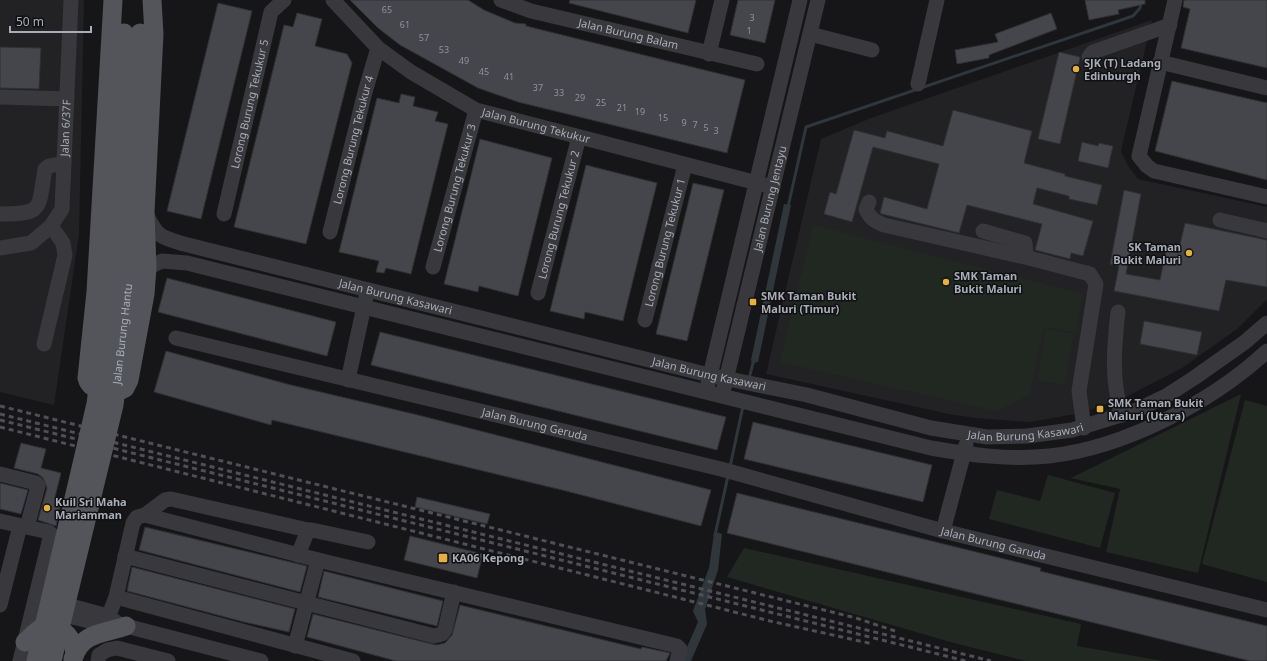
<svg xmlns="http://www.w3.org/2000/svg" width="1267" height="661" viewBox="0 0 1267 661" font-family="'Noto Sans',sans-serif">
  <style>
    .built { fill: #222225 }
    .green { fill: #212822 }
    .water { fill: #2f373d }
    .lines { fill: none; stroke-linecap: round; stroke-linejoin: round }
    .stream { stroke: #2f373d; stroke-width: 3 }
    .building { fill: #45464b; stroke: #303034 }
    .minor { stroke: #38383d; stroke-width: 15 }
    .major { stroke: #54555b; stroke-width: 19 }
    .rail { stroke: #4f5056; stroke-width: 3; stroke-dasharray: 5 4; stroke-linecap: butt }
    .major-bridge { stroke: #54555b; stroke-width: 19 }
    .poi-dot { fill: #e5b041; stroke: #111113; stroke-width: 1.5 }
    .labels { text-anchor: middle; stroke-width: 3; stroke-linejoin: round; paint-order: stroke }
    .number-label { font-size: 9px; fill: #90939c }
    .street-label { font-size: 11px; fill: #a9adb7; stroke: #111113 }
    .poi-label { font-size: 11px; font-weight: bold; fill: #a9adb7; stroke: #111113; text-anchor: start }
  </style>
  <rect width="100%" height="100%" fill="#161618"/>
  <g class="built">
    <path d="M0 0H84L79 234 54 405 0 392Z"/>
    <path d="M1152 20 1121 151 1128 166 1138 179 1267 207V299L1237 329 1182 368 1124 398 1081 413 1030 422 975 418 949 414 766 374 821 139 871 118Z"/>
  </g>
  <g class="green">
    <path d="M813 225 1083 294 1076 332 1044 327 1030 394 997 411 780 362Z"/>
    <path d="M1046 329 1074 334 1064 385 1037 380Z"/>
    <path d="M1241 394 1198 573 1106 552 1120 489 1071 478Z"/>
    <path d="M1245 400 1267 406V582L1202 564Z"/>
    <path d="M1048 475 1115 493 1100 548 989 519 997 490 1040 501Z"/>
    <path d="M744 548 1081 624 1077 646 1163 661H1026L954 643 727 577Z"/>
  </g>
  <g class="water">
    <path d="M784 204 791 205 758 362 752 363 751 360Z"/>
    <path d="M716 532 722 534 718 570 705 609 707 624 691 661H681L698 622 693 611 709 568 714 534Z"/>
  </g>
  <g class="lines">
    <g class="stream">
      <path d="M788 207 806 127 1133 16 1140 8 1142 0"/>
      <path d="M749 379 754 359"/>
      <path d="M730 467 743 406"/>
      <path d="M715 535 728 476"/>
    </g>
  </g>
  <g class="building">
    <path d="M350 0H468L484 10 515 23 526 24V26L745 80 727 153 518 102 478 88 400 45 378 28Z"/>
    <path d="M570 0H696L688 33 569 3Z"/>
    <path d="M738 0H775L765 43 730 35Z"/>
    <path d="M1085 0H1145V4L1118 10 1119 14 1089 20Z"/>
    <path d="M1184 0H1267V68L1181 48 1190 9 1183 7Z"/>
    <path d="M218 3 252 11 201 219 167 211Z"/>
    <path d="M297 13 322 19 315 46 347 54 352 63 306 244 234 227 284 25 293 27Z"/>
    <path d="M1051 13 1057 29 989 55V58L957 64 955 50 998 42 995 34Z"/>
    <path d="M0 47 41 48 39 89 0 88Z"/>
    <path d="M1059 52 1080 57V58L1060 144 1038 139Z"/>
    <path d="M1172 81 1267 103V180L1155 151Z"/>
    <path d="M401 94 415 97 413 106 438 112 435 121 448 124 411 274 386 268 384 273 376 272 379 261 339 252 377 98 399 103Z"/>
    <path d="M953 110 1032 131 1024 163 1065 174V176L1102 185 1097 205 1069 199V196L1037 188 1033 204 1093 221 1083 256 1071 253 1070 259 1035 250 1042 224 967 205 959 233 882 214 880 213 884 197 927 209 939 164 873 147 852 222 824 214 830 192 836 194 854 130 885 138 887 131 943 146Z"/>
    <path d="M480 139 552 158 518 296 479 286 478 292 444 284Z"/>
    <path d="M1082 142 1098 146 1099 143 1113 146 1108 168 1078 161Z"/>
    <path d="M586 165 657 183 623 321 585 312 584 319 550 311Z"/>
    <path d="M693 183 724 190 687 341 656 334Z"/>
    <path d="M1124 190 1141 194 1126 274 1160 280 1166 250 1178 253 1185 223 1267 240V287L1226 280 1219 311 1114 291 1119 266 1110 264Z"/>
    <path d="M167 278 336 322 327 356 158 312Z"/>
    <path d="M1144 321 1202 332 1197 355 1140 344Z"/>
    <path d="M380 332 726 417 717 450 371 365Z"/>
    <path d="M166 351 291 385 418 415 711 490 701 526 566 491 272 420 271 425 154 392Z"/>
    <path d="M753 422 932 465 923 502 744 459Z"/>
    <path d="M21 443 46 449 41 468 61 473 55 497 62 498 56 526 38 520 47 488 43 478 38 474 14 468Z"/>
    <path d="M0 483 28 490 21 514 0 509Z"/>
    <path d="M737 493 1041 568 1040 571 1060 576 1267 626V661H1250L727 533Z"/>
    <path d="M417 497 490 514 487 524 415 507Z"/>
    <path d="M145 527 307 566 300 592 139 550Z"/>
    <path d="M410 536 483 554 477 578 404 560Z"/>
    <path d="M132 567 295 609 289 632 244 622 127 591Z"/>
    <path d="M324 571 443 601 437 626 318 597Z"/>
    <path d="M460 605 641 649 642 647 670 653 666 661H396L307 637 313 614 436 645 445 643 452 635Z"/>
  </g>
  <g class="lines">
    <g class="minor">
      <path id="s1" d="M333 0 378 48 411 72 476 110 773 187"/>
      <path id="s2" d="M501 0 531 11 757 64"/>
      <path d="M1175 0 1139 156 1147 166 1154 171 1267 197"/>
      <path d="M810 34 872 50"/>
      <path d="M709 54 722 0"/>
      <path d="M1089 57 1093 52 1170 25"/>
      <path d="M1160 62 1267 88"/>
      <path d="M918 84 937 0"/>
      <path d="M0 97 67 99"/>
      <path d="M869 202 866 209C870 219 875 221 884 225L1029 258"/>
      <path id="s3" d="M146 213C157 237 160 237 184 244L709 375 807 395 931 428 987 437 1027 436 1072 430 1137 410 1166 396 1194 378 1245 342 1267 323"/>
      <path d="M0 214C44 214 38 210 45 169L49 166 64 163"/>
      <path id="s4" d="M224 214 271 12 284 0"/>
      <path d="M1220 220 1267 231"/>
      <path d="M983 231 1025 243 1026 255 1029 258 1090 274 1096 284 1079 391 1084 428"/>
      <path id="s5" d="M330 232 365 92 378 48"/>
      <path id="s6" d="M0 248 31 243 51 226 62 209 71 0"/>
      <path id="s7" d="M433 267 476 110"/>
      <path d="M147 268 162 261 187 263 931 448C970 455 1009 460 1049 456 1124 448 1212 402 1267 351"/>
      <path id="s8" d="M538 293 579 137"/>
      <path d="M1118 312C1114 347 1111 380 1122 415"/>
      <path id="s9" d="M645 320 685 165"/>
      <path id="s10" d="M176 338 721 469 943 531 1267 610"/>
      <path d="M44 344 65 255 63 243 51 226"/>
      <path d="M348 380 366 297"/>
      <path d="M708 384 800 0"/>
      <path id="s11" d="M724 388 818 0"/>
      <path d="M0 474 36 483 38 486 27 527"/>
      <path d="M145 515 165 500 171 499 308 530"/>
      <path d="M0 521 49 532 51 534 20 661"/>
      <path d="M943 531 966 445"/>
      <path d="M298 555 308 530H312L368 542"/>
      <path d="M125 556 434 636 442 634 445 630 454 592"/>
      <path d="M37 597 108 616 117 623 126 626 261 661"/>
      <path d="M116 597 353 661"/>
      <path d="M0 605 20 526"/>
      <path d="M53 612 105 625 115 623"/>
      <path d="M105 625 116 597 133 523 137 517 145 515 318 560 677 646 680 649 677 661"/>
      <path d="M295 646 318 560"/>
      <path d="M98 661 99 655 107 650 117 648 168 661"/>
    </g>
    <g class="major">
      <path d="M113 0 96 292 87 378C91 393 113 395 125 388L129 380 145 294 147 268 145 212 154 34 152 0"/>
      <path d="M25 642C30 638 35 632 40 629 59 621 72 636 75 652"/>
      <path d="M73 659C81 632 103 634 126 626"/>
    </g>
    <g class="rail">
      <path d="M0 406 856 618 898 632"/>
      <path d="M0 414 991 661"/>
      <path d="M0 420 966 661"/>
      <path d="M0 427 770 621 873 644"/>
    </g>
    <g class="major-bridge">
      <path d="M36 661 96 404 113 274 124 33"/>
      <path id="s12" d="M52 661 114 405 130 269 140 33"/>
    </g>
  </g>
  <g class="poi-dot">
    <circle cx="1076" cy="69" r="4"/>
    <circle cx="1189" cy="253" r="4"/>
    <circle cx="946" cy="282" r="4"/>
    <rect x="749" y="298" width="8" height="8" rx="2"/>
    <rect x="1096" y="405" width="8" height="8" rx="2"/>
    <circle cx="47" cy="508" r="4"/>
    <rect x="438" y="553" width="10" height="10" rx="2"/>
  </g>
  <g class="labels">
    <g class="number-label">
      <text x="387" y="13">65</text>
      <text x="752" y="21">3</text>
      <text x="405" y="28">61</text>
      <text x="749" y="34">1</text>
      <text x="424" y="41">57</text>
      <text x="444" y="53">53</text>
      <text x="464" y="64">49</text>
      <text x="484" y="75">45</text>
      <text x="509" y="80">41</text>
      <text x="538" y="91">37</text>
      <text x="559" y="96">33</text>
      <text x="580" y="101">29</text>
      <text x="601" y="106">25</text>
      <text x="622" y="111">21</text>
      <text x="640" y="115">19</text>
      <text x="663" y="121">15</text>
      <text x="684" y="126">9</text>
      <text x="695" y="128">7</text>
      <text x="706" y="131">5</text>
      <text x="716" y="134">3</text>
    </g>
    <g class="street-label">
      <text dy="4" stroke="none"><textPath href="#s2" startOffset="132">Jalan Burung Balam</textPath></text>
      <text dy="4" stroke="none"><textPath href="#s4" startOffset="113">Lorong Burung Tekukur 5</textPath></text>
      <text dy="4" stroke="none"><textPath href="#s1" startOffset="244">Jalan Burung Tekukur</textPath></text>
      <text dy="4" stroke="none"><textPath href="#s6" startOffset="159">Jalan 6/37F</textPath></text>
      <text dy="4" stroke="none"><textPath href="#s5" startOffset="95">Lorong Burung Tekukur 4</textPath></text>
      <text dy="4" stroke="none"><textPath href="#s7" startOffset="82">Lorong Burung Tekukur 3</textPath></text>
      <text dy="4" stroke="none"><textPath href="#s11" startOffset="195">Jalan Burung Jentayu</textPath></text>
      <text dy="4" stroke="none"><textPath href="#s8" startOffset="81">Lorong Burung Tekukur 2</textPath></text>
      <text dy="4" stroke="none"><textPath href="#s9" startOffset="80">Lorong Burung Tekukur 1</textPath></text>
      <text dy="4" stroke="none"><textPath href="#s3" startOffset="270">Jalan Burung Kasawari</textPath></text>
      <text dy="4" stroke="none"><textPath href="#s12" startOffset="335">Jalan Burung Hantu</textPath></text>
      <text dy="4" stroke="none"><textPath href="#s3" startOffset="593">Jalan Burung Kasawari</textPath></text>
      <text dy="4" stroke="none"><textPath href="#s10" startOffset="369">Jalan Burung Geruda</textPath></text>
      <text dy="4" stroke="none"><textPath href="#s3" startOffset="917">Jalan Burung Kasawari</textPath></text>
      <text dy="4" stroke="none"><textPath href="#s10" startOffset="843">Jalan Burung Garuda</textPath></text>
    </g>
    <g class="poi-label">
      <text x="1084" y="67">SJK (T) Ladang<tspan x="1084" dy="13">Edinburgh</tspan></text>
      <text x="1181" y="251" text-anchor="end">SK Taman<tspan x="1181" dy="13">Bukit Maluri</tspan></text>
      <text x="954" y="280">SMK Taman<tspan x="954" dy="13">Bukit Maluri</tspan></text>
      <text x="761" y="300">SMK Taman Bukit<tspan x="761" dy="13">Maluri (Timur)</tspan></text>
      <text x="1108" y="407">SMK Taman Bukit<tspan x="1108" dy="13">Maluri (Utara)</tspan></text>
      <text x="55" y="506">Kuil Sri Maha<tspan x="55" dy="13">Mariamman</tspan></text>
      <text x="452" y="562">KA06 Kepong</text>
    </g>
  </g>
  <path d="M10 26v6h81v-6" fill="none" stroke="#a9adb7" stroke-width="2"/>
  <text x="16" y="26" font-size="12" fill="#a9adb7" stroke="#111113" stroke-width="3" paint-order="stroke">50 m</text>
</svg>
